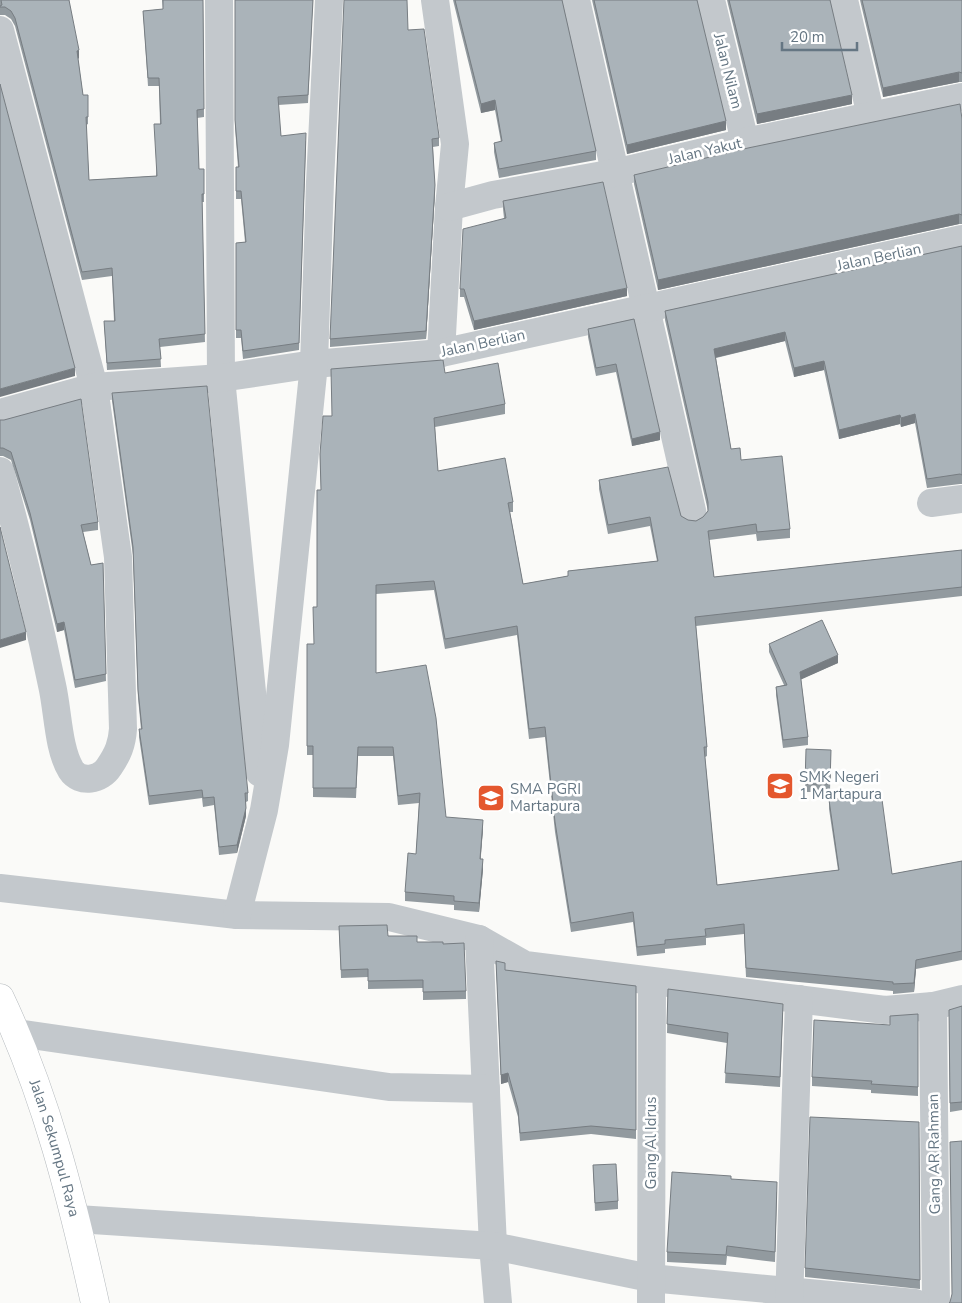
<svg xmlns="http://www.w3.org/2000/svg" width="962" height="1303" viewBox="0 0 962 1303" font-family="'Nunito Sans',sans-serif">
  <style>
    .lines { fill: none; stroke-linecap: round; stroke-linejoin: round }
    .major-casing { stroke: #b5babe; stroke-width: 29 }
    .minor { stroke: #c3c8cc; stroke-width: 28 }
    .major { stroke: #fff; stroke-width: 28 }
    .wall { fill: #929a9f }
    .shaded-wall { fill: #777d82 }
    .building { fill: #aab3b9; stroke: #777d82 }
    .labels { text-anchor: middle; stroke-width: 5; stroke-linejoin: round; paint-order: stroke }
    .street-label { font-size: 15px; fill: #657683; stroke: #fff }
    .poi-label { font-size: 15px; fill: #657683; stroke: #fff; text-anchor: start }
  </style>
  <rect width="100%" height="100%" fill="#fafaf8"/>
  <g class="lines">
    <g class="major-casing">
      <g id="major">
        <path id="s1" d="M0 998C46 1095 72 1199 95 1303"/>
      </g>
    </g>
    <g class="minor">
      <path d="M219 0 221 378 260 773"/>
      <path d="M435 0 455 144 449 207 441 353"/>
      <path d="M576 0 693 515"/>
      <path d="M711 0 745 142"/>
      <path d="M844 0 871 116"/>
      <path d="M0 30 94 387 118 557 123 729C122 744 118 754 109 767 101 780 80 784 71 770 58 749 58 711 52 685 37 613 20 542 0 471"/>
      <path d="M449 207 493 195 614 173 745 142 962 97"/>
      <path d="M0 413 94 387 221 378 314 364 441 353 962 239"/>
      <path d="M931 503 962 499"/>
      <path d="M0 888 237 915 389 917 479 939 525 965 885 1010 933 1006 962 999"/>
      <path d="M237 915 264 810 275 745 314 364 320 182 329 0"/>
      <path d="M479 939 493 1246 498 1303"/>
      <path d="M933 1006 936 1303"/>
      <path d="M17 1033 389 1087 486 1089"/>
      <path d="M77 1219 493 1246 650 1278 915 1303"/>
      <path d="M651 1303 652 982"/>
      <path d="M789 1303 799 999"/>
    </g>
    <use href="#major" class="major"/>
  </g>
  <g class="wall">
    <path d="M0 0H69L79 58 78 59 83 95H88V124L86 125 89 180 156 176 160 124 159 86H148L143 11 163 9 162 0H203L204 117 197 118 199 169H204V202H202L205 342 160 347 161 367 107 370 104 321H114L112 276 82 280 15 26 11 19 5 15H0Z"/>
    <path d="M235 0H313L308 103 278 105 281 136 306 141 299 350 243 359 241 338H236V243L245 242 241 199H236V167H238L235 127Z"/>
    <path d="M453 0H562L596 151V160L499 178 494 152V143L501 142 495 110 481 113Z"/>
    <path d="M592 0H697L726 130 627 154Z"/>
    <path d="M727 0H830L852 104 757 124Z"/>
    <path d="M860 0H962V82H959L883 97Z"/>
    <path d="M408 30 439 136V146L433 147 435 192 426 339 330 347V339Z"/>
    <path d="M962 119V224H959L658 290 634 184V175Z"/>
    <path d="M503 201 627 296 474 330 464 297H460V289L504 218 503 209Z"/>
    <path d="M962 246V484H960L927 488 915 423 901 427 900 424 839 439 824 370 794 377 785 341 716 358 731 449 741 460 790 529V538L757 541 756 534 709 540 714 577 962 550V596L696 626 707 747V756L705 757 717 885 838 870 829 809V800L892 874 962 861V960L916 969 914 992 893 994V991L746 977 744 934 706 938V945L665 949V953L637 956 633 922 571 932 555 832 545 737 529 739 517 635 445 649 434 590 376 594V673L446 817 483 829 480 859 483 869 479 912 454 910V905L405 901V892L416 854 419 803 398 805 393 756H358L356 798 313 797V755H307V644H314L317 607 321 490 320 454 332 416 445 373 505 404V414L435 427 438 471 513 502V512H510L523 584 568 576V571L657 561 650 526 608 534 599 489V480L681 516 688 520 696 521 703 517 708 511 665 320V311Z"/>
    <path d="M634 319 660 440 632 446 616 372 596 376 588 337V329Z"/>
    <path d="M112 393 248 793V801L246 802V816L237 853 219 855 214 805 203 807 202 798 149 805 139 737V729H141L138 698 133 555 112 401Z"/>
    <path d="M0 420 98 522V530L83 532 91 565 103 563 106 681 75 688 64 630 57 632 30 520 11 460 3 456H0Z"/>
    <path d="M769 644 838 663 801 679 808 737V745L783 748 776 695V687L784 685 769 652Z"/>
    <path d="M831 750 830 792H805V784Z"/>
    <path d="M339 926 417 942 443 944 466 991V999L423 1000V988L368 989V977L341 978Z"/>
    <path d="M496 961 505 970 636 986V1139L591 1134 520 1141 518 1117 508 1082 501 1084Z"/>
    <path d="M668 989 783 1013 780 1087 725 1083 727 1043 667 1033Z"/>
    <path d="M962 1006V1110L950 1112 949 1018Z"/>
    <path d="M918 1014V1096L871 1093V1090L812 1086V1077L890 1025Z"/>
    <path d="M919 1122 920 1289 805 1277V1268Z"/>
    <path d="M593 1165 618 1201V1209L595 1211Z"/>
    <path d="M731 1179 777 1192 775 1262 727 1256 726 1265 667 1262V1252Z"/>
  </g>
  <g class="shaded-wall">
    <path d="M79 50V58L77 59V51Z"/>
    <path d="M959 72V82L883 97V88Z"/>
    <path d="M852 95V104L757 124V114Z"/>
    <path d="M495 100V110L481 113V104Z"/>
    <path d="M726 121V130L627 154V145Z"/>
    <path d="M435 185V192L426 339V331Z"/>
    <path d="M959 214V224L658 290V280Z"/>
    <path d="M627 288V296L474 330V321Z"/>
    <path d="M785 332V341L714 358V349Z"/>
    <path d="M824 361V370L794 377V368Z"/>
    <path d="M75 368V376L0 397V389Z"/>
    <path d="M915 414V423L901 427V418Z"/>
    <path d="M900 415V424L839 439V430Z"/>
    <path d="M660 432V440L632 446V439Z"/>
    <path d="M64 622V630L57 632V624Z"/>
    <path d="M26 632V640L0 648V640Z"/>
    <path d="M838 655V663L800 680V672Z"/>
    <path d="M246 808V816L237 853V845Z"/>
    <path d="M483 820V829L480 868V859Z"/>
    <path d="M483 859V869L479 912V903Z"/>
    <path d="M916 960V969L914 992V983Z"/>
    <path d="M508 1073V1082L501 1084V1075Z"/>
  </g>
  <g class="building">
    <path d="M1 0H69L79 50 77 51 83 95H88V117H86L89 180 157 176 154 124H161L159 78H148L143 11 163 9V0H203L204 109 197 110 199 169H204V194H202L205 334 159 339 161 359 107 363 104 321H115L112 268 82 272 15 18 11 11 5 7H0V6L2 5Z"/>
    <path d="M235 0H313L308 95 278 97 281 136 306 133 299 343 243 351 241 330H236V243L246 242 241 191H236V167H239L235 120Z"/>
    <path d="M344 0H407L408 30 424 29 439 136V138L432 139 435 185 426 331 330 339Z"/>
    <path d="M455 0H562L596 151 499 169 494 143 502 141 495 100 481 104Z"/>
    <path d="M594 0H697L726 121 627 145Z"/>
    <path d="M729 0H830L852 95 757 114Z"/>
    <path d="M862 0H962V73L959 72 883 88Z"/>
    <path d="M0 84 75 368 0 389Z"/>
    <path d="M960 104 962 119V215L959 214 658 280 634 175 748 148Z"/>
    <path d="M603 182 627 288 474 321 464 289H460L463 229 506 218 503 201Z"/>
    <path d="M962 246V475L960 474 927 479 915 414 901 418 900 415 839 430 824 361 794 368 785 332 714 349 731 449 740 448 741 460 782 456 790 529 757 532 756 524 708 531 714 577 962 550V587L695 617 707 747H704L717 885 839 870 829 800 881 792 892 874 962 861V951L916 960 914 983 893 984V982L746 968 744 924 705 929 706 936 665 940V944L637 947 633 912 571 923 555 822 545 727 529 729 517 626 445 639 434 581 376 585V673L426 665 436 718 446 817 483 820 480 859H483L479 903 454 901V896L405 892 408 853 416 854 420 793 398 796 393 747H358L356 788H313V746H307V644H314L313 607H317V490H321L320 454 323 416H332L331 369 443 360 445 373 498 363 505 404 434 418 438 471 505 458 513 502 508 503 523 584 568 576V571L658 561 650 517 608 525 599 480 668 467 681 516 688 520 696 521 703 517 708 511V502L665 311Z"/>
    <path d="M634 319 660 432 632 439 616 364 596 368 588 329Z"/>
    <path d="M207 386 248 793H245L246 808 237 845 219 847 214 797 203 798 202 790 149 796 139 729H142L138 690 133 547 112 393Z"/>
    <path d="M81 399 98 522 81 525 91 565 103 563 106 674 75 680 64 622 57 624 30 513 11 452 3 448H0V420H4Z"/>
    <path d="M0 527 26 632 0 640Z"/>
    <path d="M822 620 838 655 800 672 808 737 783 740 776 687 787 685 769 644Z"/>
    <path d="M806 749 831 750 830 784H805Z"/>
    <path d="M387 925 388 936H417V942H443V944L464 943 466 991 423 992V980L368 981V969L341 970 339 926Z"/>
    <path d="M496 961 505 963V970L636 986V1130L591 1126 520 1133 518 1109 508 1073 501 1075Z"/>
    <path d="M668 989 783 1004 780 1077 725 1073 728 1033 667 1024Z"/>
    <path d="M962 1006V1102L950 1103 949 1010Z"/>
    <path d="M918 1014V1087L871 1084 872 1081 812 1077 814 1020 890 1025V1016Z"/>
    <path d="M810 1117 919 1122 920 1280 805 1268Z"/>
    <path d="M962 1141V1303H949L950 1302 952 1294 950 1142Z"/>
    <path d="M616 1164 618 1201 595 1203 593 1165Z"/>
    <path d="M672 1172 731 1176V1179L777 1182 775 1252 727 1246 726 1255 667 1252Z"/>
  </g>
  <defs>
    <g id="school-square" transform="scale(1.4375)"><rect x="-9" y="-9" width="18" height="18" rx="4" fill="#e4572e" stroke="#fff"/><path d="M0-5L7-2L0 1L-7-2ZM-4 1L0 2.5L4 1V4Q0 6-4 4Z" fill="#fff"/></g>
  </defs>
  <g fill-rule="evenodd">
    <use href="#school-square" x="780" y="786"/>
    <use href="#school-square" x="491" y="798"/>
  </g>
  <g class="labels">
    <g class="street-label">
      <text transform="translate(728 71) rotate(76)" y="5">Jalan Nilam</text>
      <text transform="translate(705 151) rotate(-13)" y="5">Jalan Yakut</text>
      <text transform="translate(879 257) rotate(-12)" y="5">Jalan Berlian</text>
      <text transform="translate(483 343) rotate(-12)" y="5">Jalan Berlian</text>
      <text transform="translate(651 1143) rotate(-90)" y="5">Gang Al Idrus</text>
      <text dy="5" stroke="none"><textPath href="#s1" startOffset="160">Jalan Sekumpul Raya</textPath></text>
      <text transform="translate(934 1154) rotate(-91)" y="5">Gang AR Rahman</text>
    </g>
    <g class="poi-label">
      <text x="799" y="782">SMK Negeri<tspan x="799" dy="17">1 Martapura</tspan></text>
      <text x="510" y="794">SMA PGRI<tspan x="510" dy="17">Martapura</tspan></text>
    </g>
  </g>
  <path d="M782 42v8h75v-8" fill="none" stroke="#657683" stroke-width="2.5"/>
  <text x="790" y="42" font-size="15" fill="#657683" stroke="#ffffff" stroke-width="4" paint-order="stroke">20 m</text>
</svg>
